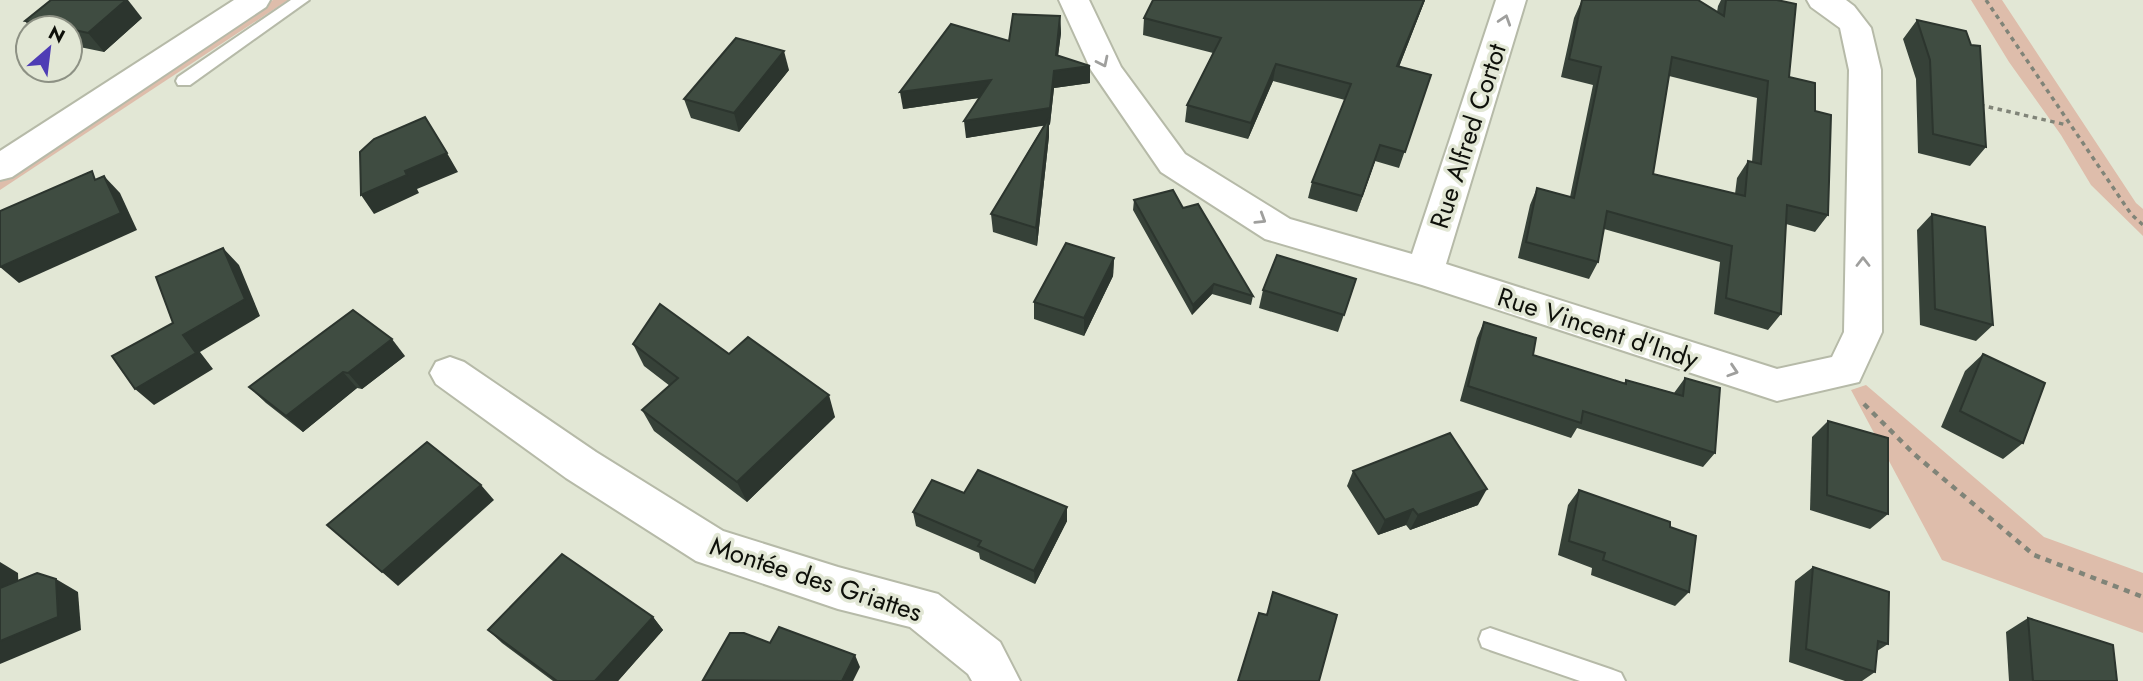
<svg xmlns="http://www.w3.org/2000/svg" width="2143" height="681" viewBox="0 0 2143 681" font-family="Jost,sans-serif">
  <style>
    .green { fill: #debdab }
    .lines { fill: none; stroke-linecap: round; stroke-linejoin: round }
    .lane-casing { stroke: #b6baa8; stroke-width: 4 }
    .street-casing { stroke: #b6baa8; stroke-width: 4 }
    .path-far1 { stroke: #808478; stroke-width: 3.5; stroke-dasharray: 4.5 4.5; stroke-linecap: butt }
    .path { stroke: #808478; stroke-width: 4.5; stroke-dasharray: 6 6; stroke-linecap: butt }
    .lane { fill: #fff; fill-rule: evenodd }
    .street { fill: #fff; fill-rule: evenodd }
    .wall { fill: #364138; fill-rule: evenodd }
    .shaded-wall { fill: #2c352e }
    .building { fill: #3f4c41; stroke: #2c352e; stroke-width: 2; fill-rule: evenodd }
    .oneway { stroke: #9f9f9d }
    .labels { text-anchor: middle; stroke-width: 7; stroke-linejoin: round; paint-order: stroke }
    .street-label { font-size: 26px; fill: #0e100a; stroke: #e2e7d5 }
  </style>
  <rect width="100%" height="100%" fill="#e2e7d5"/>
  <g class="green">
    <path d="M273 0H288L0 190V181Z"/>
    <path d="M1971 0H2002L2136 203 2143 209V236L2091 185 2061 135 2009 62Z"/>
    <path d="M1866 385 2044 537 2143 573V633L1942 560 1851 390Z"/>
  </g>
  <g class="lines">
    <g class="lane-casing">
      <g id="lane">
        <path d="M291 0H309L190 85H178L176 81 178 77Z"/>
        <path d="M1490 628 1613 670 1621 673 1625 681H1580L1490 650 1482 647 1479 639 1482 631Z"/>
      </g>
    </g>
    <g class="street-casing">
      <g id="street">
        <path d="M234 0H270L266 7 12 177 0 180V151Z"/>
        <path d="M1059 0H1089L1121 67 1185 154 1290 219 1412 254 1496 0H1526L1446 264 1777 369 1832 357 1844 332 1849 70 1840 28 1811 7 1807 0H1846L1854 6 1871 28 1881 70 1882 332 1859 382 1777 401 1422 285 1265 239 1161 172 1091 70Z"/>
        <path d="M450 357 464 362 596 452 723 531 838 567 938 594 1000 642 1020 681H972L968 674 910 627 838 609 696 561 566 478 436 384 430 373 436 362Z"/>
      </g>
    </g>
    <g class="path-far1">
      <path d="M1986 0 2131 214 2143 225"/>
      <path d="M1980 105 2067 125"/>
    </g>
    <path class="path" d="M1864 404 1914 454 2034 555 2143 597"/>
    <use href="#lane" class="lane"/>
    <use href="#street" class="street"/>
  </g>
  <g class="wall">
    <path d="M1425 0 1399 67 1431 75 1399 168 1375 161 1357 212 1308 198 1312 182 1345 100 1273 81 1248 139 1185 122 1187 105 1213 53 1143 35 1144 18Z"/>
    <path d="M1582 0 1717 12 1718 6 1721 0H1777L1789 77 1815 111 1828 215 1815 232 1786 224 1781 314 1768 330 1714 314 1720 262 1604 229 1598 262 1589 279 1518 258 1530 205 1537 188 1570 197 1593 85 1561 77 1574 18ZM1669 76 1757 98 1752 162 1748 161 1737 178 1735 194 1653 174Z"/>
    <path d="M1060 16 1061 33 1058 56 1090 66V83L1054 88 1050 124 1049 125V136L1037 246 993 232 991 214 1044 125 966 138 979 98 903 109 1009 41Z"/>
    <path d="M142 18 104 52 70 45V28H31L25 21Z"/>
    <path d="M1917 20 1986 147 1970 166 1918 153 1916 79 1903 39Z"/>
    <path d="M789 70 739 132 691 118 684 99Z"/>
    <path d="M1134 200 1183 208 1253 296 1251 305 1212 294 1192 315 1133 210Z"/>
    <path d="M1932 214 1993 325 1976 341 1920 325 1917 230Z"/>
    <path d="M1114 258 1113 276 1084 336 1034 319V302Z"/>
    <path d="M1356 279 1338 332 1259 308 1263 290Z"/>
    <path d="M1484 322 1533 355 1624 383 1626 380 1674 393 1685 378 1715 453 1703 467 1577 428 1571 438 1460 401 1477 338Z"/>
    <path d="M633 344 729 354 835 417 747 502 654 431 642 410 670 386 644 366Z"/>
    <path d="M1983 354 2023 443 2003 459 1941 427 1965 371Z"/>
    <path d="M405 356 362 389 357 388 303 432 266 403 249 387Z"/>
    <path d="M1828 421 1888 514 1870 529 1810 510 1812 437Z"/>
    <path d="M1353 471 1478 505 1410 530 1406 525 1378 535 1347 486Z"/>
    <path d="M1579 490 1689 592 1675 606 1591 575 1592 568 1558 555 1568 505Z"/>
    <path d="M964 493 1067 521 1035 584 980 559 979 553 916 526 913 512Z"/>
    <path d="M1813 567 1888 644 1877 651 1875 672 1862 681H1845L1789 662 1795 581Z"/>
    <path d="M653 617 663 630 618 681H553L502 643 488 630Z"/>
    <path d="M2028 618 2117 681H2009L2006 632Z"/>
  </g>
  <g class="shaded-wall">
    <path d="M126 0H128L142 18 104 52 88 33Z"/>
    <path d="M1424 0H1425L1393 82 1397 66Z"/>
    <path d="M1060 16 1061 33 1056 70 1090 66V83L1054 88 1050 124 1049 125V136L1037 246 1036 228 1048 125 966 138 964 121 1056 55Z"/>
    <path d="M784 51 789 70 739 132 734 113Z"/>
    <path d="M1276 64 1273 81 1248 139 1251 123Z"/>
    <path d="M991 80 992 96 903 109 900 92Z"/>
    <path d="M1380 145 1375 161 1357 212 1362 196Z"/>
    <path d="M447 153 458 172 417 189 419 193 374 214 361 195 405 171Z"/>
    <path d="M104 176 120 193 137 230 19 283 0 267Z"/>
    <path d="M223 248 239 265 260 316 200 352 213 369 154 405 135 389 183 335Z"/>
    <path d="M1114 258 1113 276 1084 336V318Z"/>
    <path d="M1214 284 1212 294 1192 315 1193 305Z"/>
    <path d="M392 339 405 356 362 389 348 373Z"/>
    <path d="M343 372 357 388 303 432 286 416Z"/>
    <path d="M829 395 835 417 747 502 737 482Z"/>
    <path d="M481 485 494 500 398 586 382 572Z"/>
    <path d="M1487 489 1478 505 1410 530 1418 515Z"/>
    <path d="M1067 507V521L1035 584 1034 571Z"/>
    <path d="M1413 509 1406 525 1378 535 1385 520Z"/>
    <path d="M0 562 18 573 19 603 0 592Z"/>
    <path d="M56 579 78 592 81 630 0 664V641Z"/>
    <path d="M653 617 663 630 618 681H595Z"/>
    <path d="M855 655 860 667 853 681H842Z"/>
  </g>
  <g class="building">
    <path d="M51 0H126L88 33 70 29V28H63L25 21Z"/>
    <path d="M1153 0H1424L1397 66 1431 75 1405 152 1380 145 1362 196 1312 182 1351 84 1276 64 1251 123 1187 105 1221 38 1144 18Z"/>
    <path d="M1582 0H1698L1724 16 1726 0H1777L1796 4 1789 77 1815 83V111L1831 115 1828 215 1787 205 1781 314 1726 298 1732 246 1607 211 1598 262 1526 242 1537 188 1574 198 1601 67 1569 59ZM1672 57 1768 81 1761 164 1748 161 1745 196 1653 174Z"/>
    <path d="M1013 14 1060 16 1056 55 1090 66 1054 71 1050 108 964 121 991 80 900 92 951 24 1009 41Z"/>
    <path d="M1917 20 1966 31 1971 45 1980 46 1986 147 1933 134 1930 60Z"/>
    <path d="M736 38 784 51 734 113 684 99Z"/>
    <path d="M425 117 447 153 405 171 407 175 361 195 360 152 374 139Z"/>
    <path d="M1049 118 1036 228 991 214Z"/>
    <path d="M92 171 95 180 104 176 121 213 0 267V211Z"/>
    <path d="M1173 190 1183 208 1198 204 1253 296 1214 284 1193 305 1134 200Z"/>
    <path d="M1932 214 1985 227 1993 325 1935 309Z"/>
    <path d="M1066 243 1114 258 1084 318 1034 302Z"/>
    <path d="M223 248 245 299 183 335 196 353 135 389 112 356 173 323 156 277Z"/>
    <path d="M1277 255 1356 279 1344 315 1263 290Z"/>
    <path d="M660 304 729 354 748 337 829 395 737 482 642 410 678 378 633 344Z"/>
    <path d="M353 310 392 339 348 373 343 372 286 416 249 387Z"/>
    <path d="M1484 322 1536 338 1533 355 1626 384V380L1683 396 1685 378 1720 388 1715 453 1583 411 1581 423 1468 386Z"/>
    <path d="M1983 354 2045 383 2023 443 1960 411Z"/>
    <path d="M1828 421 1888 438V514L1827 495Z"/>
    <path d="M1450 433 1487 489 1418 515 1413 509 1385 520 1353 471Z"/>
    <path d="M427 442 481 485 382 572 327 525Z"/>
    <path d="M978 470 1067 507 1034 571 978 546 981 541 913 512 932 480 964 493Z"/>
    <path d="M1579 490 1670 522V527L1696 536 1689 592 1603 560 1605 553 1569 541Z"/>
    <path d="M562 554 653 617 595 681H557L488 630Z"/>
    <path d="M1813 567 1889 592 1888 644 1878 641 1875 672 1806 649Z"/>
    <path d="M37 573 56 579 58 617 0 641V588Z"/>
    <path d="M1273 592 1337 615 1319 681H1238L1259 613 1267 615Z"/>
    <path d="M2028 618 2113 645 2117 681H2033Z"/>
    <path d="M779 627 855 655 842 681 703 680 730 633H744L770 643Z"/>
  </g>
  <defs><path id="oneway-chevron" d="M-2-3.5L2.5 0L-2 3.5" fill="none" stroke-width="1.6" stroke-linecap="round" stroke-linejoin="round" transform="scale(1.75)"/></defs>
  <g class="oneway">
    <use href="#oneway-chevron" transform="translate(1505 20) rotate(-72)"/>
    <use href="#oneway-chevron" transform="translate(1103 62) rotate(64)"/>
    <use href="#oneway-chevron" transform="translate(1261 219) rotate(32)"/>
    <use href="#oneway-chevron" transform="translate(1863 262) rotate(-90)"/>
    <use href="#oneway-chevron" transform="translate(1733 371) rotate(18)"/>
  </g>
  <g class="labels">
    <g class="street-label">
      <text transform="translate(1468 136) rotate(-72)" y="9">Rue Alfred Cortot</text>
      <text transform="translate(1598 328) rotate(18)" y="9">Rue Vincent d'Indy</text>
      <text transform="translate(816 579) rotate(18)" y="9">Montée des Griattes</text>
    </g>
  </g>
  <g transform="translate(49 49) rotate(28)"><circle r="33" fill="#e2e7d5" stroke="#8d9184" stroke-width="2"/>
  <path d="M0-5L12 26L0 18L-12 26Z" fill="#4e3db5"/>
  <text y="-10" font-size="19" font-weight="bold" text-anchor="middle" fill="#0e100a">N</text>
  </g>
</svg>
